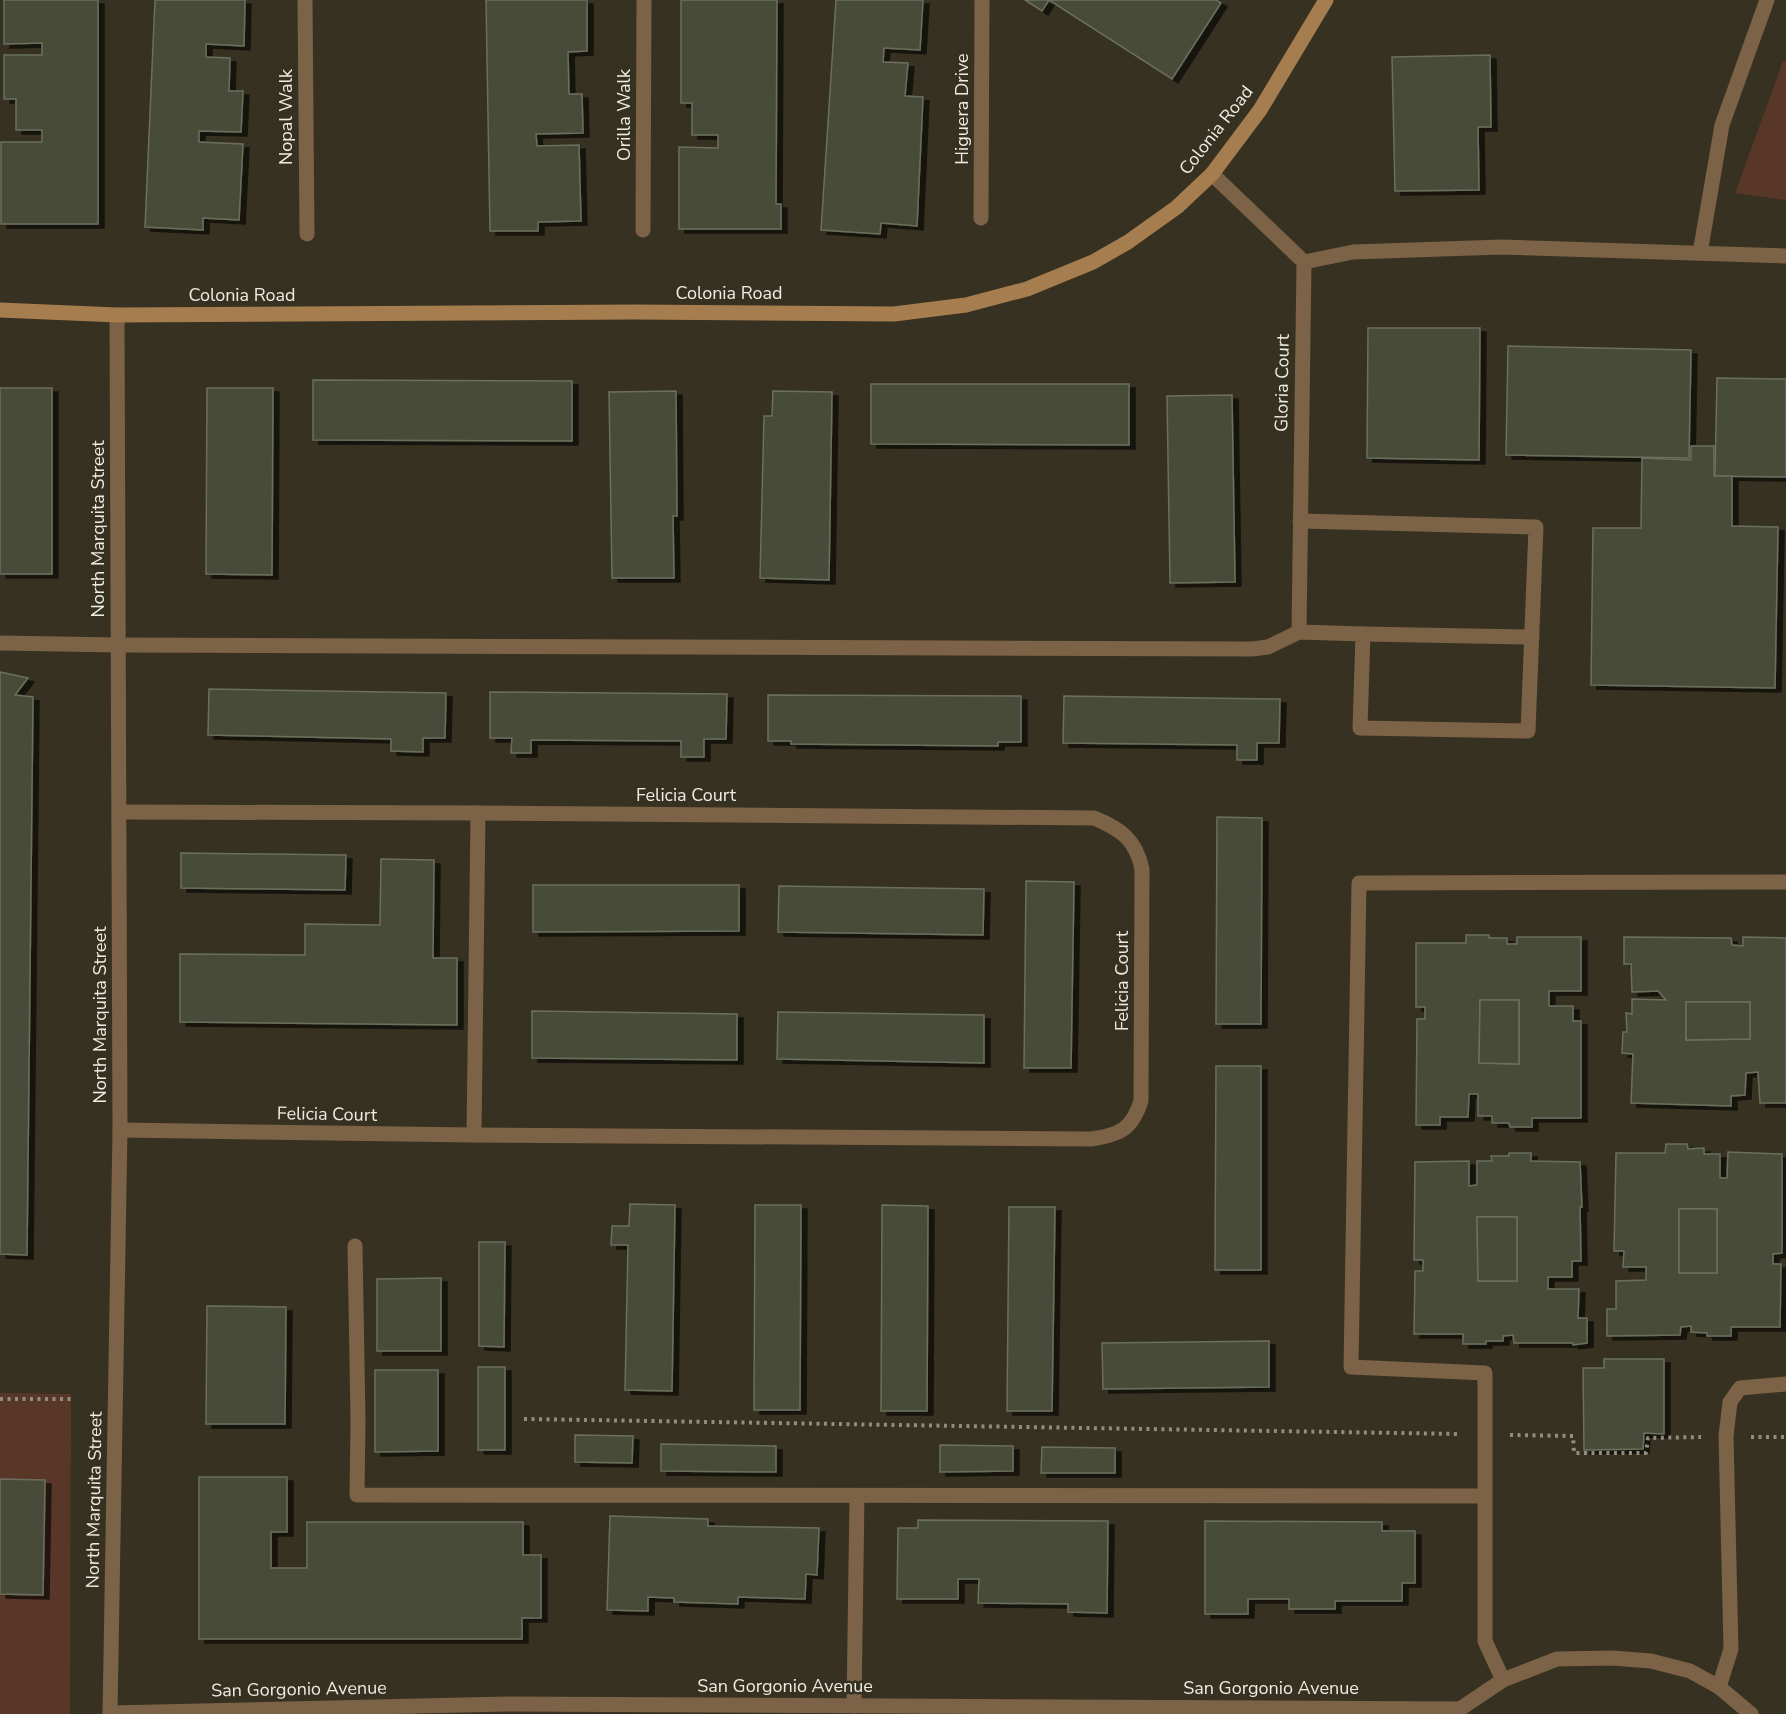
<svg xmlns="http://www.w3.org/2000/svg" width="1786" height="1714" viewBox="0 0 1786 1714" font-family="'Nunito Sans',sans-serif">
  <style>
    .green { fill: #583628 }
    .building { fill: #474b39; stroke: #6b705d; stroke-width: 1.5; fill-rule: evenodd; filter: url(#shadow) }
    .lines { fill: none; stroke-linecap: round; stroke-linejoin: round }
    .path { stroke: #918d7f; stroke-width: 4; stroke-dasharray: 3 4.5; stroke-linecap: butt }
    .lane { stroke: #7c6246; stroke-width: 15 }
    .street { stroke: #7c6246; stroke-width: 15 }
    .secondary { stroke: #a67d4f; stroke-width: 15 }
    .labels { text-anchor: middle; stroke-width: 5; stroke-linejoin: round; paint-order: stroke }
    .street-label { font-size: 18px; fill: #eeebe0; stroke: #363120 }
  </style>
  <defs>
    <filter id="shadow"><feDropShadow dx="6" dy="4" stdDeviation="0" flood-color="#0009"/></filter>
  </defs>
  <rect width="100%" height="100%" fill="#363120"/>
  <g class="green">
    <path d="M1783 61 1786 62V200L1735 193Z"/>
    <path d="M0 1393 71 1394 70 1714H0Z"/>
  </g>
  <g class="building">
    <path d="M4 0H98V224H1V142H42V130H16V99H4V55H42V43L4 44Z"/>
    <path d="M155 0H245L244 46 206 44V57L230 58 229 91H243L241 132 199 131V142L243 144 239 220 203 218V230L145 227Z"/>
    <path d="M486 0H587V51L568 52 569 94H582L583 133 536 134 537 146 579 145 581 221 538 222V231H490Z"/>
    <path d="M681 0H777L776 204H781V229H679V147L718 148V135H692V103H681Z"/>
    <path d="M836 0H923L920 50 884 48 883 62 908 63 905 96 923 97 917 226 881 223 880 234 821 230Z"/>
    <path d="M1025 0H1216L1221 3 1172 79 1049 0 1042 11Z"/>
    <path d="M1490 55 1491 127H1478L1479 190 1395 191 1392 57Z"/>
    <path d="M1368 328H1480L1479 460 1367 458Z"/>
    <path d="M1508 346 1691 350 1689 458 1506 455Z"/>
    <path d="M1717 378 1786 379V477L1715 476Z"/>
    <path d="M313 380 572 381V441L313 440Z"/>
    <path d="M871 384H1129V445L871 444Z"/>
    <rect x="0" y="388" width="52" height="186"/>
    <path d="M207 388H273L272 575 206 574Z"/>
    <path d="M676 391 677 516H673L674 578H612L609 392Z"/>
    <path d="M773 391 832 392 829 580 760 578 764 416H772Z"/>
    <path d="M1232 395 1235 582 1170 583 1167 396Z"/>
    <path d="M1691 446H1714V476H1732V526L1778 527 1775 688 1591 685 1593 528H1641L1642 458 1691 460Z"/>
    <path d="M0 672 28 678 15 695 33 697 27 1255 0 1254Z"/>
    <path d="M209 689 446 693 445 738H423V752L391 751V739L208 735Z"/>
    <path d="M490 692 727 694 726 739H704V757H681V741L531 740V753H511L512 738H490Z"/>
    <path d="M768 695 1021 696V742H998V746L791 744V741H768Z"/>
    <path d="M1064 696 1280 699 1279 743H1257V760H1237V745L1063 743Z"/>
    <path d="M1217 817 1262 818 1261 1024H1216Z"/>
    <path d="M181 853 346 855 345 890 181 888Z"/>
    <path d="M381 859 434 860 433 958H457V1025L180 1022V954L305 955V924L380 925Z"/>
    <path d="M1026 881 1074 882 1071 1068H1024Z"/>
    <path d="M533 885H739V931L533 932Z"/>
    <path d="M779 886 984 889 983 935 778 932Z"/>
    <path d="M1466 935H1489V938H1507V944H1517V937H1581V991H1549V1006H1573V1021H1581V1118H1532V1127H1510L1509 1123H1492V1116H1478V1094H1469L1468 1117H1440V1125H1416L1417 1019H1425V1007H1416V943H1466ZM1480 1000H1519V1064L1479 1063Z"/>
    <path d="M1624 937 1731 938 1732 945 1743 946V937L1786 938V1103H1760L1758 1072 1746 1073 1745 1095 1731 1096V1106L1631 1103 1633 1054 1622 1053 1623 1032H1627L1626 1013 1632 1014V999L1666 1000 1658 991 1632 992 1631 964H1624ZM1686 1002H1750V1039L1686 1040Z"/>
    <path d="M1480 1000H1519V1064L1479 1063Z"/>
    <path d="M1686 1002H1750V1039L1686 1040Z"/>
    <path d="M532 1011 737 1014V1060L532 1058Z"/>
    <path d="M778 1012 984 1015V1063L777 1059Z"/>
    <path d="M1216 1066H1261V1270H1215Z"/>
    <path d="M1666 1144H1687L1688 1149 1704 1148V1154H1720V1178H1727L1728 1152 1782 1154V1253L1773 1254V1264H1781L1780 1327H1731V1336H1707V1333L1691 1332V1326L1681 1327 1680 1335 1607 1336V1309H1616V1281L1646 1280V1267H1623L1624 1251H1614L1616 1153H1665ZM1679 1209H1717V1273H1679Z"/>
    <path d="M1509 1153H1531V1161L1580 1162 1582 1207H1580L1581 1261H1572V1277H1548V1289H1579L1578 1318H1587V1343L1573 1345V1343H1514L1513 1335 1503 1336V1341H1486V1344H1463V1334H1414L1415 1271H1423V1260H1414L1415 1162 1469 1161V1186L1477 1185V1161H1492L1491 1156H1509ZM1477 1217H1517V1281H1478Z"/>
    <path d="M630 1204 675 1205 672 1391 625 1390 628 1245H611L612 1226H629Z"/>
    <path d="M755 1205H801L800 1410H754Z"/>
    <path d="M882 1205 928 1206 927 1411H881Z"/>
    <path d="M1009 1207H1055L1052 1411H1007Z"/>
    <rect x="1679" y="1209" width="38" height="64"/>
    <path d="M1477 1217H1517V1281H1478Z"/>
    <path d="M479 1242H505L504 1347 479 1346Z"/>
    <path d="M441 1278V1351H377V1279Z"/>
    <path d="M207 1306 286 1307 285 1424H206Z"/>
    <path d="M1269 1341V1387L1103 1389 1102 1343Z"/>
    <path d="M1604 1359H1664V1434L1644 1433 1643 1449 1584 1450 1583 1368H1604Z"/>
    <rect x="478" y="1367" width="27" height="83"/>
    <path d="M375 1370H438V1451L375 1452Z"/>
    <path d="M575 1435 633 1436 632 1463 575 1462Z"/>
    <path d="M661 1444 776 1446V1472L661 1471Z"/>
    <path d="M940 1445 1013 1446V1471L940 1472Z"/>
    <path d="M1042 1447 1115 1448V1473H1041Z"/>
    <path d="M199 1477H287V1532H271V1568H307V1522H523V1555H541V1618H522V1639H199Z"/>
    <path d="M0 1479 45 1480 43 1595 0 1594Z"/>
    <path d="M610 1516 708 1519V1526L819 1528 817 1575 806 1574 805 1599 738 1597V1604L674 1602V1598L648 1597V1611L607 1610Z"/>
    <path d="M918 1520 1108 1521 1107 1613 1068 1612V1604L978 1603 979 1579H958V1599H897L898 1528H918Z"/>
    <path d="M1205 1521 1382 1522V1531H1415V1583H1402V1601H1335V1609H1289V1599H1248V1614H1205Z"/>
  </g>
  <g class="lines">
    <g class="path">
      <path d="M0 1399H75"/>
      <path d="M524 1419 1460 1434"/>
      <path d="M1510 1435 1573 1436 1574 1453H1646L1648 1438 1701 1437"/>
      <path d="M1751 1437H1786"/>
    </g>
    <g class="lane">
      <path d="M1700 253 1722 125 1767 0"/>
      <path d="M1363 634 1532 637"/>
      <path d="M0 643 117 645 1252 649 1268 647 1299 632 1363 634 1360 728 1528 731 1536 527 1300 521"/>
      <path d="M474 1135 478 813"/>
      <path d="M355 1246 358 1420 357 1495 1485 1496"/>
      <path d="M1503 1680 1485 1641V1373L1351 1367 1359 883 1786 882"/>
      <path d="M1719 1687 1731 1649 1726 1436 1730 1402 1740 1388 1786 1384"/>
      <path d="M854 1706 857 1496"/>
    </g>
    <g class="street">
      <path d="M305 0 307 234"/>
      <path d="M1212 174 1304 262 1299 632"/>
      <path d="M981 218 982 0"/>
      <path d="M643 230 644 0"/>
      <path d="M1304 262 1353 252 1502 247 1786 256"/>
      <path d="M120 812 478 813 1094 818C1121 829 1136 840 1142 869L1141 1101C1132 1129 1120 1135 1091 1139L474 1135 120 1130"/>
      <path d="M110 1713 507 1704 1460 1709"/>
      <path d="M110 1714 120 1130 117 315"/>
      <path d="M1458 1714 1460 1709 1503 1680 1557 1659 1612 1658 1651 1661 1690 1671 1719 1687 1751 1714"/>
    </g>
    <path class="secondary" d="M0 310 117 315 634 312 894 314 966 305 1027 289 1093 262 1128 242 1177 207 1212 174 1260 110 1326 0"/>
  </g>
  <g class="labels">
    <g class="street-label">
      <text transform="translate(962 109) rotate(-90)" y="6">Higuera Drive</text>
      <text transform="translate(624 115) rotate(-90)" y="6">Orilla Walk</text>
      <text transform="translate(286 117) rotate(-90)" y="6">Nopal Walk</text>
      <text transform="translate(1216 130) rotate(-52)" y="6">Colonia Road</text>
      <text x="729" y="299">Colonia Road</text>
      <text x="242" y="301">Colonia Road</text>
      <text transform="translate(1282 383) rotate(-89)" y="6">Gloria Court</text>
      <text transform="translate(98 529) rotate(-90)" y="6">North Marquita Street</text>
      <text x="686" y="801">Felicia Court</text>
      <text transform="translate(1122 981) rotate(-90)" y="6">Felicia Court</text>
      <text transform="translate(100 1015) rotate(-90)" y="6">North Marquita Street</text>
      <text transform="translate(327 1114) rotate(1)" y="6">Felicia Court</text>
      <text transform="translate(94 1500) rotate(-89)" y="6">North Marquita Street</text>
      <text x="785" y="1692">San Gorgonio Avenue</text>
      <text x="1271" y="1694">San Gorgonio Avenue</text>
      <text transform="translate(299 1689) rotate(-1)" y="6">San Gorgonio Avenue</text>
    </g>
  </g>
</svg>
